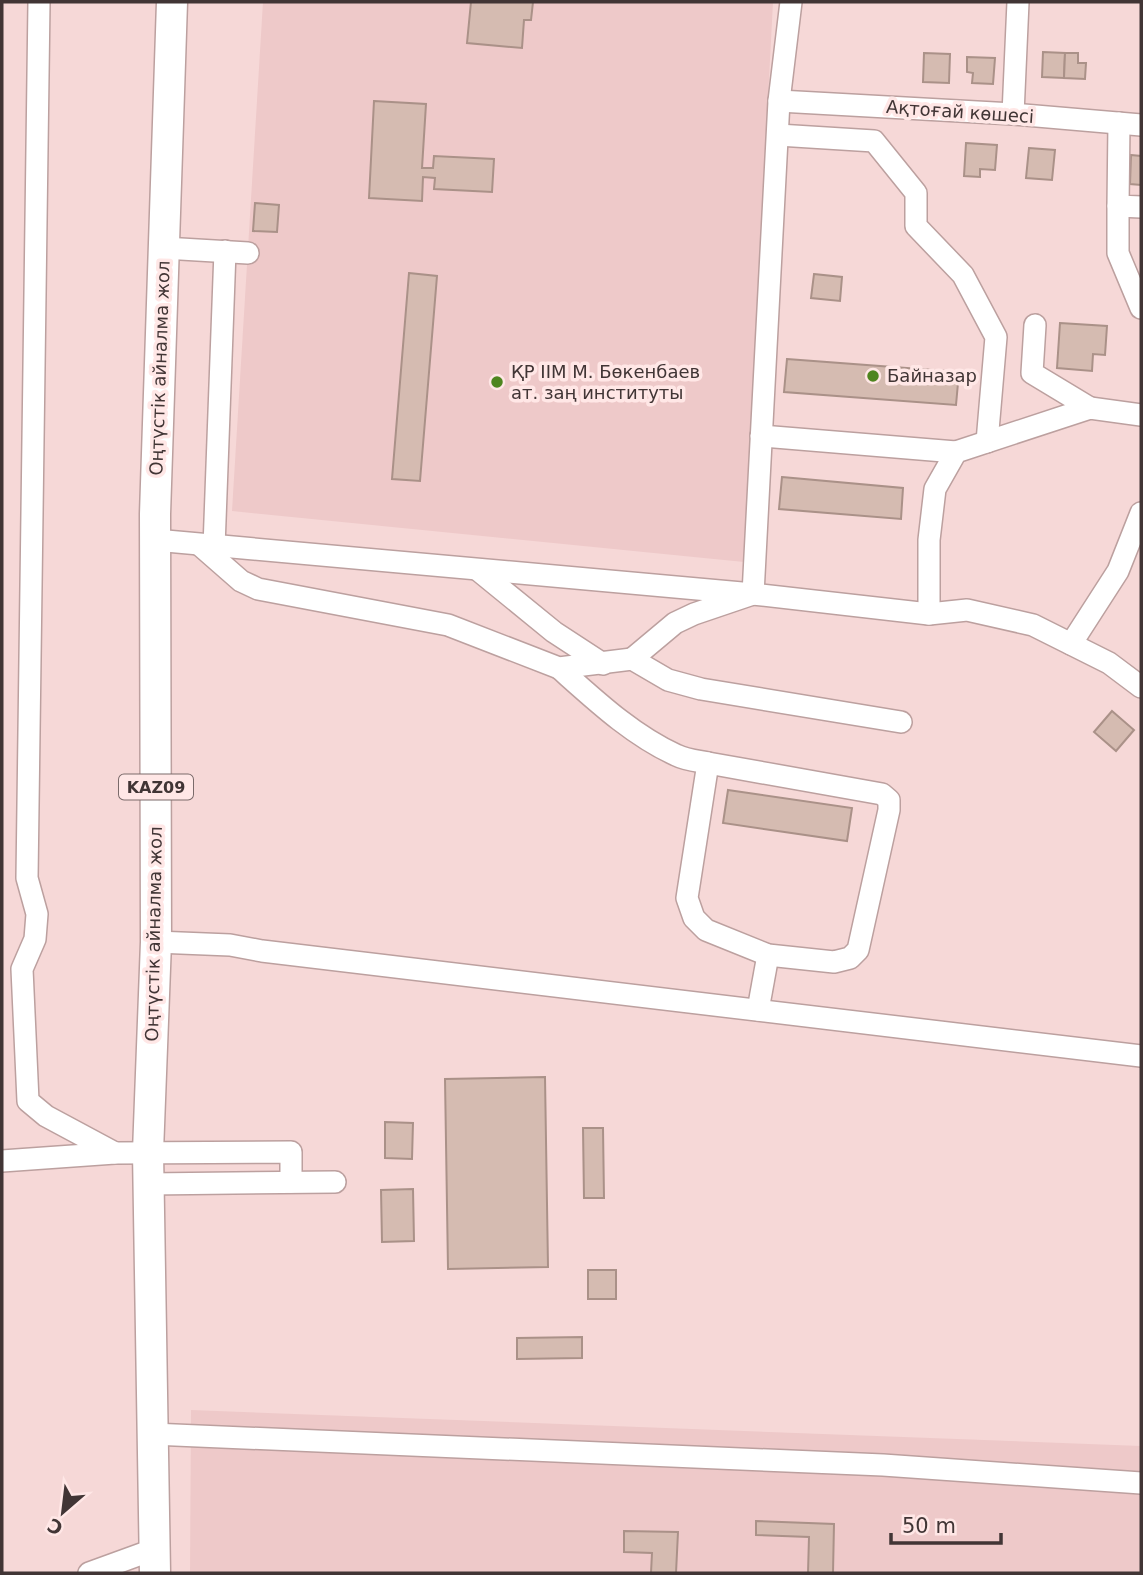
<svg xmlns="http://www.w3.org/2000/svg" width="1143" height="1575" viewBox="0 0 1143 1575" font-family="'DejaVu Sans',sans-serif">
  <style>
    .built { fill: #eec9c9 }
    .building { fill: #d5bbb1; stroke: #aa9188; stroke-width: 2 }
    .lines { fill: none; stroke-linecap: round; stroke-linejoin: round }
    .minor-casing { stroke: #bca09f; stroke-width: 24 }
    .highway-casing { stroke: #bca09f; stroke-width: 33 }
    .minor { stroke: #fff; stroke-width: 21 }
    .highway { stroke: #fff; stroke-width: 30 }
    .poi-dot { fill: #4e851f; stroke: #ffe7e6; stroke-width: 2.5 }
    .labels { text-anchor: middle; stroke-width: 7; stroke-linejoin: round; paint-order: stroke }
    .shield { fill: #ffe7e6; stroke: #7a6a6a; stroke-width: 2 }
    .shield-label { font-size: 16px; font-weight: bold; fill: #413535 }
    .street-label { font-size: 18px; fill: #413535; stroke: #ffe7e6 }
    .poi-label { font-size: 18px; fill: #413535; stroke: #ffe7e6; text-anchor: start }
  </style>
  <rect width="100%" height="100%" fill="#f6d8d7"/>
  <g class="built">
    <path d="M263 2H773L744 562 232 511Z"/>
    <path d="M191 1410 1141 1446V1573H190Z"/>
  </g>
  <g class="building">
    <path d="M471 2H533L531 20H524L522 48 467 43Z"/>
    <path d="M1043 52 1065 53 1064 78 1042 77Z"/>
    <path d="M924 53 950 54 949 83 923 82Z"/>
    <path d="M1065 53H1078V63H1086L1085 79 1064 78Z"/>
    <path d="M967 57 995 58 993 84 972 83 973 73 967 72Z"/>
    <path d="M374 101 426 104 422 168H433L434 156 494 159 492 192 434 189 435 178 423 177 422 201 369 198Z"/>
    <path d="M966 143 997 145 995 170 980 169V177L964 176Z"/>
    <path d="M1029 148 1055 150 1052 180 1026 178Z"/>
    <path d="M1131 155 1141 156V185L1130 184Z"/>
    <path d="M255 203 279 205 277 232 253 231Z"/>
    <path d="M409 273 437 276 420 481 392 479Z"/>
    <path d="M814 274 842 277 840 301 811 298Z"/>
    <path d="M1060 323 1107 326 1105 355 1093 354 1092 371 1057 368Z"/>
    <path d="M787 359 959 372 956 405 784 392Z"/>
    <path d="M782 477 903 488 901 519 779 509Z"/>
    <path d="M1112 711 1134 730 1116 751 1094 732Z"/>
    <path d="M728 790 852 808 847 841 723 823Z"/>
    <path d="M545 1077 548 1267 448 1269 445 1079Z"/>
    <path d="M385 1122 413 1123 412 1159 385 1158Z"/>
    <path d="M583 1128H603L604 1198H584Z"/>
    <path d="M413 1189 414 1241 382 1242 381 1190Z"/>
    <rect x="588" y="1270" width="28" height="29"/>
    <path d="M582 1337V1358L517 1359V1338Z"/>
    <path d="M756 1521 834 1524 833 1573H808L809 1537 756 1535Z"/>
    <path d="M624 1531 678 1532 676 1573H651L652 1553 624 1552Z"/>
  </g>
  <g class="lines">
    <g class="minor-casing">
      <g id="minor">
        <path d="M39 2 27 878 37 914 35 939 22 969 28 1101 46 1116 115 1153"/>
        <path d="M779 101 1013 114 1141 125"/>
        <path d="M1013 114 1018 2"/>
        <path d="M1119 123 1118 206 1141 207"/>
        <path d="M778 135 874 141 916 193V226L963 275 996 337 987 442"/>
        <path d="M1118 206V253L1141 308"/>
        <path d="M164 248 248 253"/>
        <path d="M1035 325 1032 373 1090 408"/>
        <path d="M761 436 956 452"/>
        <path d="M155 540 753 594 929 614 967 610 1033 625 1109 663 1141 687"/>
        <path d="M201 546 241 581 258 589 448 625 559 668 632 659 668 680 701 689 901 722"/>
        <path d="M214 547 225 251"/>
        <path d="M478 570 554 632 603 664"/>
        <path d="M929 614V540L935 489 956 452 1090 408 1141 415"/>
        <path d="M1071 644 1118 571 1141 513"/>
        <path d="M632 659 675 623 694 614 753 594 779 101 791 2"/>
        <path d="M559 668C595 700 632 735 676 755 686 760 698 761 708 763"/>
        <path d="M708 763 882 794 889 800V810L858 950 850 958 834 962 768 955 706 930 694 918 687 898Z"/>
        <path d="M156 942 230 945 262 951 1141 1056"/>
        <path d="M758 1010 768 955"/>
        <path d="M2 1161 115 1153 291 1152V1182"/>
        <path d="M148 1184 335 1182"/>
        <path d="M152 1434 883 1465 1141 1483"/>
        <path d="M89 1573 155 1549"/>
      </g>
    </g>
    <g class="highway-casing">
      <path id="highway" d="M155 1573 148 1152 156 942 155 514 172 2"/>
    </g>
    <use href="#minor" class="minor"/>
    <use href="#highway" class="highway"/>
  </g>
  <g class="poi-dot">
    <circle cx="873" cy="376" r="7"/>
    <circle cx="497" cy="382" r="7"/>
  </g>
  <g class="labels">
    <rect class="shield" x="119" y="774.5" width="74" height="25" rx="5"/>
    <g class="shield-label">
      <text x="156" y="793">KAZ09</text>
    </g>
    <g class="street-label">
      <text transform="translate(960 112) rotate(4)" y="6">Ақтоғай көшесі</text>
      <text transform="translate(160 368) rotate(-88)" y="6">Оңтүстік айналма жол</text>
      <text transform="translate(154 934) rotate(-89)" y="6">Оңтүстік айналма жол</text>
    </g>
    <g class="poi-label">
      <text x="511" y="378">ҚР ІІМ М. Бөкенбаев<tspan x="511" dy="21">ат. заң институты</tspan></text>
      <text x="887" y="382">Байназар</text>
    </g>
  </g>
  <rect width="1143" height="1575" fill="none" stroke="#413535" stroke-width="7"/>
  <g transform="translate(63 1512) rotate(208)" stroke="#ffe7e6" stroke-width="5" paint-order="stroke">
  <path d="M0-5L12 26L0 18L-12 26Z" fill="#413535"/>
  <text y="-10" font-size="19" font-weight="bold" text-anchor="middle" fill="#413535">С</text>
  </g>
  <path d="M891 1533v10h110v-10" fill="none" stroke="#413535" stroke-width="3.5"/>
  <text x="902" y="1533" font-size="21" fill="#413535" stroke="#ffe7e6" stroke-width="5" paint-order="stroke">50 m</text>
</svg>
